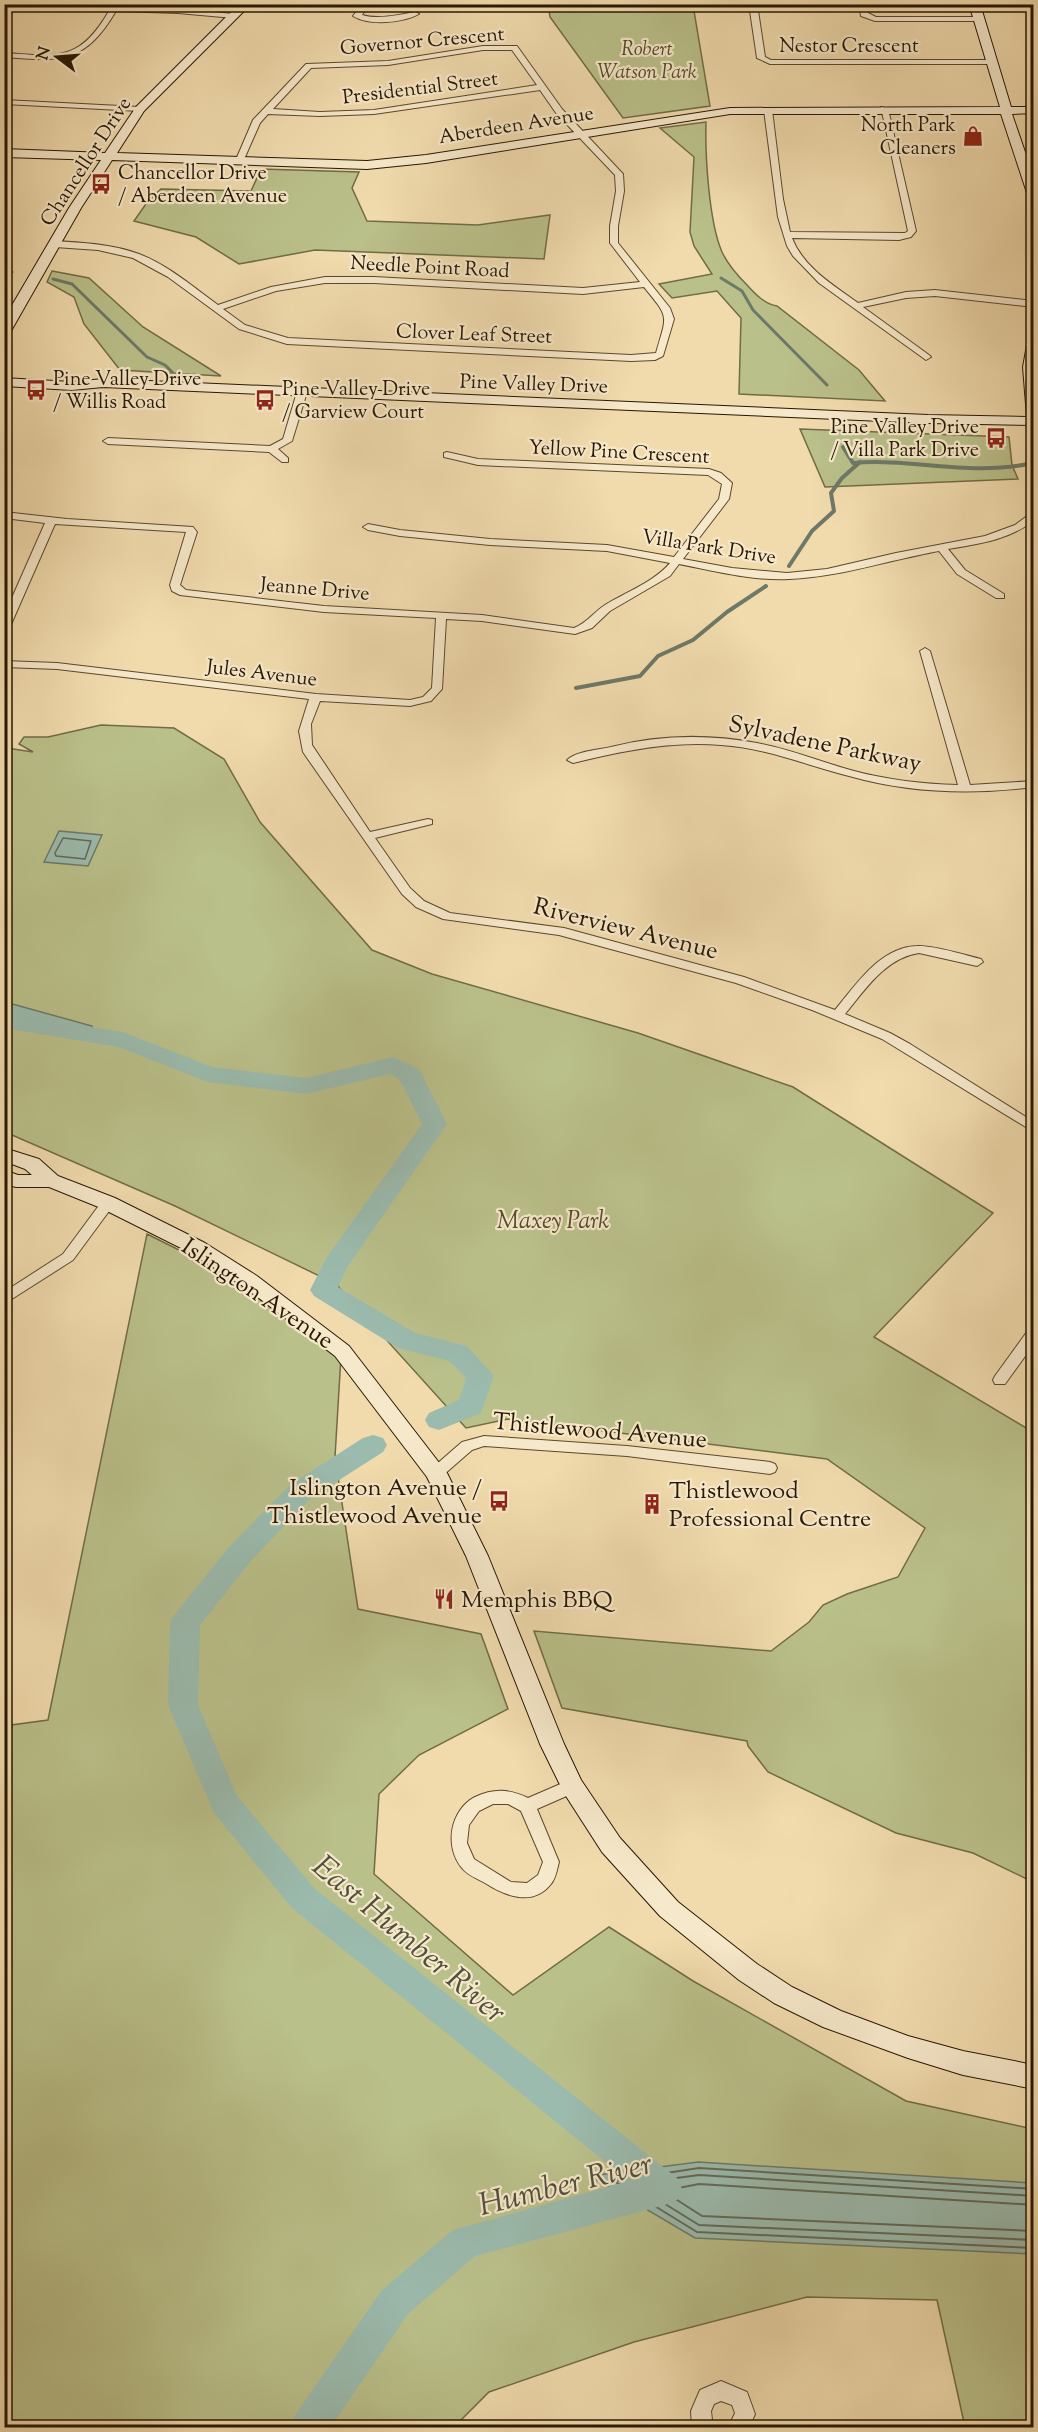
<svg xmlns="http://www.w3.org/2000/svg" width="1038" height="2432" viewBox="0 0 1038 2432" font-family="'Sorts Mill Goudy',serif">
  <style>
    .green { fill: #bac08a; stroke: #706c46; stroke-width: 1.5 }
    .water { fill: #9bbbae; stroke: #6d7969; stroke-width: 1.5 }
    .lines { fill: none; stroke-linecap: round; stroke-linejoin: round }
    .shore-far1 { stroke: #616958; stroke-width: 1.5 }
    .shore { stroke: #616958; stroke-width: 2 }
    .stream-far1 { stroke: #6d7969; stroke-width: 3 }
    .stream { stroke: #6d7969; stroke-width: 4 }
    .river { fill: #9bbbae; fill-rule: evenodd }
    .street-casing { stroke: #5a482d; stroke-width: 2 }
    .secondary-casing { stroke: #271702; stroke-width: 2 }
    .street { fill: #f6e8ca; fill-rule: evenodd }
    .secondary { fill: #f6e8ca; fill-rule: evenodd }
    .labels { text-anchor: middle; stroke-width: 4.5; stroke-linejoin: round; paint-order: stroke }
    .far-street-label { font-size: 20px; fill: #271702; stroke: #f6e8ca }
    .far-park-label { font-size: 20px; font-style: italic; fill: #534a2b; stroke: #f6e8ca }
    .far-poi-label { font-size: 20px; fill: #271702; stroke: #f6e8ca; text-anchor: start }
    .street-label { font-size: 24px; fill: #271702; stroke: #f6e8ca }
    .park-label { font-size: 24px; font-style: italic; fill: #534a2b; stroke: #f6e8ca }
    .poi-label { font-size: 24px; fill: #271702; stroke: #f6e8ca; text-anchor: start }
    .near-water-label { font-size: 32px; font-style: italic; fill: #50503e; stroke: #f6e8ca }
  </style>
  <rect width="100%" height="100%" fill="#f1dbad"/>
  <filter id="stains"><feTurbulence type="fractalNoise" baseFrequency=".00333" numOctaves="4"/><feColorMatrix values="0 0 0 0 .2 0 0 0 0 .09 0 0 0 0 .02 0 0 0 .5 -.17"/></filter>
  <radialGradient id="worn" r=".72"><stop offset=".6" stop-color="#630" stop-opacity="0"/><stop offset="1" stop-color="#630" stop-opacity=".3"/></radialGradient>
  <g class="green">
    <path d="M548 5H693L710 106 623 118 550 17Z"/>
    <path d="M706 122C705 156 709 222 722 252 728 265 737 275 747 285 756 295 765 304 777 306L859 370 885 401 739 394 741 318 717 291 672 298 659 284 712 274 694 246 690 232 694 157 660 128Z"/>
    <path d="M261 169 359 172 352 188 367 221 478 225 550 215 544 259 315 250 239 264 196 237 134 221 148 201 161 189 251 191Z"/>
    <path d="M52 271 89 278 143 327 221 376 120 370 84 324 74 297 47 282Z"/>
    <path d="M800 429 1009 437 1012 465 1018 479 825 487Z"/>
    <path d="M101 725 174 728 224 759 260 822 372 950 432 974 638 1033 793 1087 993 1213 874 1337 1033 1432V1882L973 1853 896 1833 768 1772 748 1746 747 1741 562 1708 534 1631 771 1651 809 1622 823 1605 847 1594 898 1577 925 1528 827 1459 508 1419 466 1428 336 1284 175 1206 5 1132 4 755 7 748 33 752 19 744 24 737H48Z"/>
    <path d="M147 1234 223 1272 341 1356 335 1457 358 1609 481 1634 508 1709 419 1755 379 1794 374 1874 513 1995 609 1927 693 1981 906 2101 1033 2129V2427H965L937 2300 807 2297 634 2342 489 2392 454 2427H5L4 1726 48 1720Z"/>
  </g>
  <g class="water">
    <path d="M59 831 102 835 88 866 44 862Z"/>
    <path d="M5 1002 92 1026V1028L72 1036 5 1024Z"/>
    <path d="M698 2162 1033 2183V2254L695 2238 590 2176Z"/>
  </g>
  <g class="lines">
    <path class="shore-far1" d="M63 838 91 841 85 859 56 856 55 853Z"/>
    <g class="shore">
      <path d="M1034 2189 699 2168 614 2181 697 2232 1034 2248"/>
      <path d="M1034 2196 699 2175 639 2183 636 2186 699 2225 1034 2240"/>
      <path d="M1034 2205 699 2184 663 2191 702 2216 1034 2231"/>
    </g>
    <g class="stream-far1">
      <path d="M4 271 12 272"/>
      <path d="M721 278 742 291 753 310 827 385"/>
      <path d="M53 279 72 284 147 357 165 365 173 373"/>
    </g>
    <g class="stream">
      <path d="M843 447 853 463C912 458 969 476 1028 464"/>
      <path d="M789 566 812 531 834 511 831 493 842 478 860 462"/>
      <path d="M576 688 640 676 658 656 693 640 727 612 766 586"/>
    </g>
    <g class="river">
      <path d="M4 1013 123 1032 212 1067 306 1078 393 1057 419 1069 447 1124 348 1266 338 1287 415 1333 467 1346 494 1376 481 1413 439 1430 429 1427 425 1420 429 1413 459 1400 466 1378 449 1361 398 1348 314 1296 310 1290 327 1257 422 1124 400 1080 390 1074 306 1094 208 1082 118 1047 4 1028Z"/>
      <path d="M373 1435 383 1438 387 1445 383 1452 311 1498 250 1562 200 1625 198 1705 237 1796 314 1888 677 2178 682 2189 677 2200 665 2205 475 2256 408 2314 330 2428H290L295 2415 382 2290 453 2230 629 2181 292 1908 214 1813 168 1705 170 1622 175 1614 230 1546 291 1484 363 1438Z"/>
    </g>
    <g class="street-casing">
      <g id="street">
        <path d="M14 4 178 9 234 14 238 16 234 18 178 13 116 11C84 65 60 61 4 57V53C57 56 79 63 109 11L18 8 4 19C4 11 6 7 14 4Z"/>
        <path d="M362 4H369L362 15C379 20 397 15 415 12L419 14C403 23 369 26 353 16Z"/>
        <path d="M749 4H757L765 57 771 60H991L995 62 991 64H770L757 58Z"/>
        <path d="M859 4H867L868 13 876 17H978L982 19 978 21H875L861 16Z"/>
        <path d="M483 46H517L562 109 623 174 624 191 618 226V243L670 308 674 319 663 356 655 360 631 361 287 344 239 329 168 277 133 258 98 250 55 247 51 244 55 241C83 243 112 244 139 254 168 265 193 287 218 305L271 287 325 277H374L583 288 640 282 610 243V226L616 191 615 175 556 113 540 90 374 114 320 116 268 114 260 123 242 164 235 162 253 120 306 64 388 61ZM483 50H512L537 85 374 110 320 112 273 109 311 68 388 65ZM325 283H374L583 294 644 287C670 319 667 314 656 353L631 355 288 338 245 325 223 309 276 291Z"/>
        <path d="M4 100 140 107 144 109 140 111 4 104Z"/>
        <path d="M881 107 888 109 916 231 911 237 899 240 792 238C804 268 833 285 858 303L906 292 935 290 1034 301V307L935 296 906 298 863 307 929 355 931 357 926 360 819 283 793 256 787 246 778 217 764 110 768 108 772 110 783 199 790 232 905 233 908 231Z"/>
        <path d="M302 389 307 392 292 441 278 449 288 458V462H282L269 452 108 444 103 441 108 438 270 446 283 439 297 392Z"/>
        <path d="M447 452 478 459 709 469 721 473 732 483 729 499 683 559 732 568 787 573 827 569 896 553 985 536 1015 525 1034 511V520C1010 540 978 544 948 549L965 570 1004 594V598H996L957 574 939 551C889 560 840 577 789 579 753 581 714 571 679 564L670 576 610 611 592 628 575 634 482 621 446 619 442 689 431 701 410 706 320 701 311 724 312 745 370 832 428 819 432 820V824L375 838 410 888 424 901 450 913 564 928 744 977 835 1010C856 985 880 947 917 946 933 945 965 955 981 959L983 962 977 966 919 953C885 958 865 990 845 1014L890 1033 910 1044 1034 1122V1132L882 1039 812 1010 736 983 559 935 443 919 416 907 402 894 303 752 299 731 309 699 57 669 4 667V661L57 663 316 694 410 700 423 697 432 688 436 618 324 612 180 595 172 591 170 585 186 532 55 524 9 629 4 632V616L45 523 4 518V512L67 519 193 527 197 532 180 585 186 590 324 606 482 615 574 628C587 623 594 612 605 605 626 592 654 582 670 563L607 551 490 545 400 536 368 530 363 527 368 524 400 530 490 539 607 545 674 557 719 499 722 484 708 475 478 465 444 457V453Z"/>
        <path d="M925 648 930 651 970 785 1034 781V787C972 795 909 793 849 776 806 765 766 748 721 745 670 741 622 751 573 763L567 760C577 751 598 750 611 747 658 735 709 734 757 743 790 749 821 762 854 771 888 780 923 784 958 785L920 651Z"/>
        <path d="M108 1198 115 1203 73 1260 4 1304V1292L63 1254 103 1200Z"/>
        <path d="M1034 1328V1344L1005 1384H995L993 1380 995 1376 1029 1329Z"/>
        <path d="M484 1436 627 1446 770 1462 775 1464 777 1468 775 1472 770 1474 627 1456 484 1446 472 1450 441 1477H431L429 1473 431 1469 462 1442Z"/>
        <path d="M572 1779 578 1781 580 1786 578 1791 537 1809 559 1862C557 1869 556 1878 551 1884 533 1907 505 1896 485 1883 478 1879 467 1875 462 1868 444 1847 450 1810 475 1797 494 1788 509 1789 528 1798ZM493 1804H508L521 1811 543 1862 538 1875 527 1883 511 1882 474 1859 467 1843 469 1825 479 1811Z"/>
        <path d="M721 2381 747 2392 755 2414 749 2428H728L735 2413 732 2405 721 2401 714 2404 711 2411 713 2428H692L691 2411 700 2390Z"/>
      </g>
    </g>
    <g class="secondary-casing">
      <g id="secondary">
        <path d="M239 4H251L144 111 117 153 367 161 426 155 730 108 1000 107 969 4H980L1011 107H1034V113L1012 114 1034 178V199L1028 196 1001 114H730L426 163 367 169 112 160 81 208 11 331 4 335V319L69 208 101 160 4 157V149L105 153 136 107Z"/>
        <path d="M1034 341V425L928 423 103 387 72 390 4 386V378L72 382 103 379 928 415 1027 417 1023 367 1027 345Z"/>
        <path d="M4 1148 39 1159 58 1176 115 1198 205 1243 257 1276 349 1346 447 1473 488 1556 564 1744 581 1780 620 1838 678 1902 757 1964 792 1987 841 2011 908 2036 963 2051 1034 2065V2089L963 2075 908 2058 823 2027 774 2003 739 1980 660 1916 602 1852 564 1793 540 1744 466 1556 427 1477 335 1356 243 1286 191 1253 101 1208 49 1187H16L4 1184V1170L18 1175H32L25 1169 4 1161Z"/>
      </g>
    </g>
    <use href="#street" class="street"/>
    <use href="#secondary" class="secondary"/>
  </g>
  <defs>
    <g id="shop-bare" transform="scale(1.62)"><path d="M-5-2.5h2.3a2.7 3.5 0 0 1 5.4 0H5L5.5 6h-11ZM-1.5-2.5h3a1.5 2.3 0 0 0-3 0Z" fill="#8f2418" stroke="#f6e8ca" stroke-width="2.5" paint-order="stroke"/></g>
    <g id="bus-bare" transform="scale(1.62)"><path d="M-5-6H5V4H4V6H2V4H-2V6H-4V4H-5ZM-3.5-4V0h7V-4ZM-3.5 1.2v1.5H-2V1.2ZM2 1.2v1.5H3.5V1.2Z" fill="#8f2418" stroke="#f6e8ca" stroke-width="2.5" paint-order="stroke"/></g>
    <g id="building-bare" transform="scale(1.62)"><path d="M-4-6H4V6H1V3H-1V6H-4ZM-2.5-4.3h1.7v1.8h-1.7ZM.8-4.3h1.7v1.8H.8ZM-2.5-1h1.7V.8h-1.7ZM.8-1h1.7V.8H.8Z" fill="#8f2418" stroke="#f6e8ca" stroke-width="2.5" paint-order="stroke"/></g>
    <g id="restaurant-bare" transform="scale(1.62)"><path d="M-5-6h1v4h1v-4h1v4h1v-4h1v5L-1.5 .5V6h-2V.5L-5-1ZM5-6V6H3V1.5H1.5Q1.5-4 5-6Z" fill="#8f2418" stroke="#f6e8ca" stroke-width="2.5" paint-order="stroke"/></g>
  </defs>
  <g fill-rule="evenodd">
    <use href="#shop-bare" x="973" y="136"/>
    <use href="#bus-bare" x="101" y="184"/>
    <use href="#bus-bare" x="36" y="390"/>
    <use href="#bus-bare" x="265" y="400"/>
    <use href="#bus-bare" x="996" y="438"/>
    <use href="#bus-bare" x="499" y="1501"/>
    <use href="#building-bare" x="652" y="1504"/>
    <use href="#restaurant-bare" x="444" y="1599"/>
  </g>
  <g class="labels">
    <g class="far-street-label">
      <text transform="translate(422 40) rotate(-5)" y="7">Governor Crescent</text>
      <text x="849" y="52">Nestor Crescent</text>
      <text transform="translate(420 87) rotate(-7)" y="7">Presidential Street</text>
      <text transform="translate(516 124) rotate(-9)" y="7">Aberdeen Avenue</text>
      <text transform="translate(85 161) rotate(-57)" y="7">Chancellor Drive</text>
      <text transform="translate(430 266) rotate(3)" y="7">Needle Point Road</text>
      <text transform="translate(474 333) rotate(2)" y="7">Clover Leaf Street</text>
      <text transform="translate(534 383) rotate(2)" y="7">Pine Valley Drive</text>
      <text transform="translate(619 451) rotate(3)" y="7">Yellow Pine Crescent</text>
      <text transform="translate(709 546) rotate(9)" y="7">Villa Park Drive</text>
      <text transform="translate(315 588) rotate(5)" y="7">Jeanne Drive</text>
      <text transform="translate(262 672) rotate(7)" y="7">Jules Avenue</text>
    </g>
    <g class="far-park-label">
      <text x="647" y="55">Robert<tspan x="647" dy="23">Watson Park</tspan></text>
    </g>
    <g class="far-poi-label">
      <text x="956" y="131" text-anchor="end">North Park<tspan x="956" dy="23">Cleaners</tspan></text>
      <text x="118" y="179">Chancellor Drive<tspan x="118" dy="23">/ Aberdeen Avenue</tspan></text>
      <text x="53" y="385">Pine Valley Drive<tspan x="53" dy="23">/ Willis Road</tspan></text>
      <text x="282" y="395">Pine Valley Drive<tspan x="282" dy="23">/ Garview Court</tspan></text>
      <text x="979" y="433" text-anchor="end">Pine Valley Drive<tspan x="979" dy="23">/ Villa Park Drive</tspan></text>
    </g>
    <g class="street-label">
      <text transform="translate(825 743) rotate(12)" y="8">Sylvadene Parkway</text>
      <text transform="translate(626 928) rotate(14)" y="8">Riverview Avenue</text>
      <text transform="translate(258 1293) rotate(34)" y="8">Islington Avenue</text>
      <text transform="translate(600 1430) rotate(5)" y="8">Thistlewood Avenue</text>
    </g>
    <g class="park-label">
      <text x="553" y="1228">Maxey Park</text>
    </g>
    <g class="poi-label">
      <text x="482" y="1495" text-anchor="end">Islington Avenue /<tspan x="482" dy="28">Thistlewood Avenue</tspan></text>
      <text x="669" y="1498">Thistlewood<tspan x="669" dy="28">Professional Centre</tspan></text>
      <text x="461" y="1607">Memphis BBQ</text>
    </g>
    <g class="near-water-label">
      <text transform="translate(410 1938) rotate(40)" y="11">East Humber River</text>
      <text transform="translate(565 2183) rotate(-14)" y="11">Humber River</text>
    </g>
  </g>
  <rect width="1038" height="2432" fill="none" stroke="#f1dbad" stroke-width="24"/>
  <rect x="6" y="6" width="1026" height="2420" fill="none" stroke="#271702" stroke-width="3"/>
  <rect x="12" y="12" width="1014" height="2408" fill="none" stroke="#271702" stroke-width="1.5"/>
  <g transform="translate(57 57) rotate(286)" stroke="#f6e8ca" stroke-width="4.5" paint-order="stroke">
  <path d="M0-4.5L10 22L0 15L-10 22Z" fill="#271702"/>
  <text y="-9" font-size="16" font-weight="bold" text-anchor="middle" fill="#271702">N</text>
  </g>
  <rect width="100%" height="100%" filter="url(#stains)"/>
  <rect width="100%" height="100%" fill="url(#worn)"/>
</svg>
